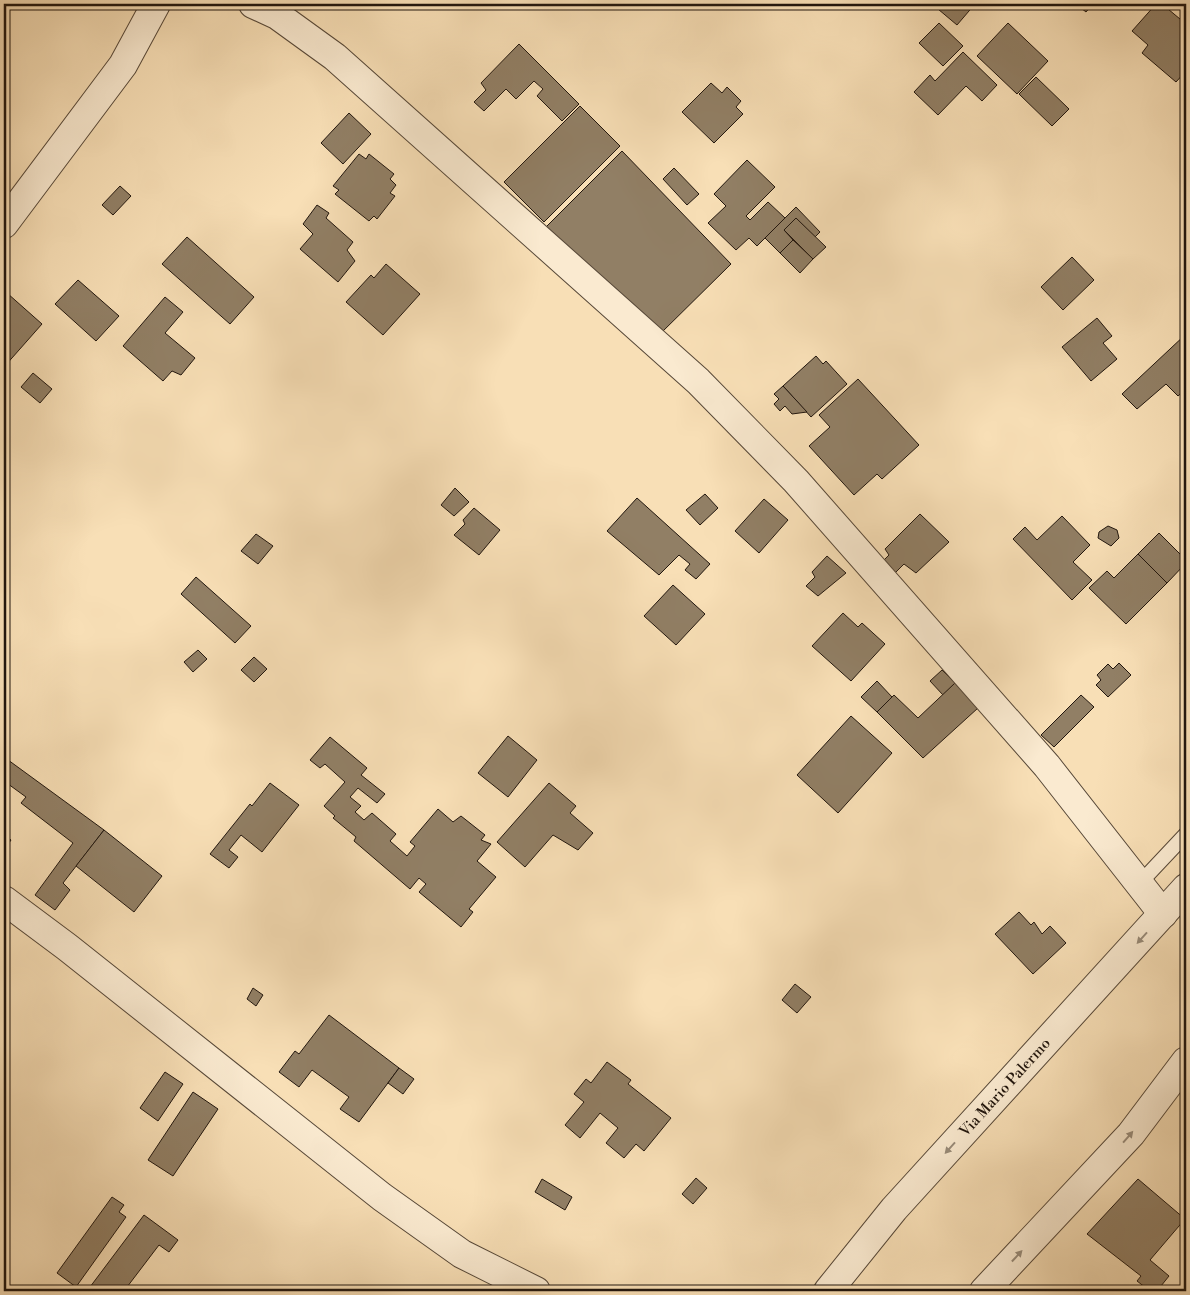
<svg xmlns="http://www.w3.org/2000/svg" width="1190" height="1295" viewBox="0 0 1190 1295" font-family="'Libre Bodoni',serif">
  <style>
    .building { fill: #917f65; stroke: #21160e }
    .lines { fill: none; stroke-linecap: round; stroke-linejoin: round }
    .service-casing { stroke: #574838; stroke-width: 16 }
    .minor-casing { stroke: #574838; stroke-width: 30 }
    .tertiary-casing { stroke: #574838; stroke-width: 30 }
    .service { stroke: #faead0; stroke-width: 14 }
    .minor { stroke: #faead0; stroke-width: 28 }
    .tertiary { stroke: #faead0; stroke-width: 28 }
    .oneway { fill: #988b79 }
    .labels { text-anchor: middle; stroke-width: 4; stroke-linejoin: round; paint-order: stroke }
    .street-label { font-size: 15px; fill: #21160e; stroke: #faead0 }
  </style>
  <rect width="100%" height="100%" fill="#f8dfb6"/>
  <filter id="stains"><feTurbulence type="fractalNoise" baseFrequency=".004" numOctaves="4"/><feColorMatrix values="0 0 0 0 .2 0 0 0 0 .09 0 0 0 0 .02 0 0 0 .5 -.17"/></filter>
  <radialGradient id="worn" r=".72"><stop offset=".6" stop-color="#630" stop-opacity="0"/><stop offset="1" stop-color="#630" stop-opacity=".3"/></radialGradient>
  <g class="building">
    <path d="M932 4H975L957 25Z"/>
    <path d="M1076 4H1093L1086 12Z"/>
    <path d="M1156 4H1162L1186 24V71L1176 82 1142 53 1148 45 1132 31Z"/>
    <path d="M939 23 963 46 943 66 919 43Z"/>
    <path d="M1008 23 1048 61 1017 94 977 56Z"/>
    <path d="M519 44 579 104 562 121 537 96 543 89 534 81 516 99 506 89 484 111 474 102 486 90 481 83Z"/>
    <path d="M963 52 997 85 982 101 966 86 938 115 914 92 930 75 935 81Z"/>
    <path d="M1036 77 1069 109 1052 126 1019 94Z"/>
    <path d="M711 83 722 93 727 87 741 101 736 107 743 114 714 143 682 112Z"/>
    <path d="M580 106 620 146 544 222 504 182Z"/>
    <path d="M349 113 371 134 343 164 321 143Z"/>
    <path d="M622 151 731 264 659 335 546 227Z"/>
    <path d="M359 154 366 159 369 154 394 174 390 179 396 185 390 193 395 196 377 219 374 216 369 221 335 194 339 190 333 186Z"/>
    <path d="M747 160 775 187 746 216 750 220 768 202 785 218 757 246 749 238 736 250 708 223 726 206 714 194Z"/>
    <path d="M674 168 699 194 687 205 663 179Z"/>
    <path d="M120 186 131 196 113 215 102 205Z"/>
    <path d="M317 205 329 213 326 218 353 242 347 250 355 261 338 282 300 249 313 234 303 224Z"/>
    <path d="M796 207 820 232 815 237 796 218 784 230 793 240 780 253 765 238Z"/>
    <path d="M796 218 826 247 813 259 784 230Z"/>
    <path d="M187 237 254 297 230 324 162 264Z"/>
    <path d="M793 240 813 259 800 273 780 253Z"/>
    <path d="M1072 257 1094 280 1063 310 1041 287Z"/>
    <path d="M386 264 420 294 383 335 346 302 371 275 374 278Z"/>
    <path d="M78 280 119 316 96 341 55 304Z"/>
    <path d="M7 293 42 324 4 367V297Z"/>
    <path d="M165 297 183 312 165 333 195 358 181 375 172 371 163 381 123 346Z"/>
    <path d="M1097 318 1112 336 1103 343 1117 359 1091 381 1062 347Z"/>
    <path d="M1186 334V389L1178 396 1166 384 1137 409 1122 394Z"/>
    <path d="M816 356 823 364 826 361 847 384 811 417 783 386Z"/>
    <path d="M33 373 52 389 40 403 21 387Z"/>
    <path d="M858 379 919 445 882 479 877 474 854 495 809 446 830 427 819 415Z"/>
    <path d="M783 386 807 412 792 414 785 406 780 411 774 404 779 399 774 394Z"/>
    <path d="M455 488 469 502 454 516 441 505Z"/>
    <path d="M705 494 718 508 700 525 686 510Z"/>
    <path d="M637 498 710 564 696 579 685 570 690 564 679 555 659 575 607 531Z"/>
    <path d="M764 499 788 520 759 553 735 531Z"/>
    <path d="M474 508 500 530 479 555 454 535 465 524 463 520Z"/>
    <path d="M920 514 949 542 916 573 904 564 888 580 878 566 889 555 885 549Z"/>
    <path d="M1062 516 1090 545 1073 562 1092 580 1072 600 1013 539 1025 527 1037 540Z"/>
    <path d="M1108 526 1117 530 1119 538 1111 546 1098 538 1099 532Z"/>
    <path d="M1159 533 1186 560V563L1167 583 1138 554Z"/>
    <path d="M256 534 273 546 258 564 241 551Z"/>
    <path d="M1138 554 1167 583 1126 624 1089 588 1107 571 1114 578Z"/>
    <path d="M827 556 846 573 818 596 806 586 815 577 812 572Z"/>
    <path d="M196 577 251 626 235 643 181 594Z"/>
    <path d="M673 585 705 614 676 645 644 616Z"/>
    <path d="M843 613 858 627 862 623 885 644 851 681 812 646Z"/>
    <path d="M1186 637V650L1180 643Z"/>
    <path d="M198 650 207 659 193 672 184 662Z"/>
    <path d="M254 657 267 669 254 682 241 670Z"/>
    <path d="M1119 663 1131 675 1108 697 1096 685 1101 680 1097 675 1108 664 1113 669Z"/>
    <path d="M942 670 955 683 943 695 930 681Z"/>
    <path d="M877 681 892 697 877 712 861 697Z"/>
    <path d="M955 683 978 708 923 758 877 712 894 695 918 718Z"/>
    <path d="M1081 695 1094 707 1054 747 1041 735Z"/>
    <path d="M851 716 892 753 838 813 797 775Z"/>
    <path d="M508 736 537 760 508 797 478 773Z"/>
    <path d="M330 737 367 768 361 775 385 794 377 803 358 788 350 797 361 806 355 812 364 820 372 813 396 834 390 841 407 856 415 846 410 842 438 809 453 822 461 816 485 835 481 840 491 844 477 861 496 877 469 909 473 912 461 927 419 892 426 884 419 878 410 889 354 841 356 837 333 818 335 816 324 806 345 782 325 764 320 768 310 760Z"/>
    <path d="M4 757 104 830 63 883 70 890 55 910 35 895 73 843 21 803 26 797 4 781Z"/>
    <path d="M270 783 299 805 262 852 241 835 229 850 238 857 229 868 210 854 250 804 252 806Z"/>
    <path d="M549 783 576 806 570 813 593 833 578 850 553 835 525 867 497 842Z"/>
    <path d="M104 830 162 876 134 912 76 866Z"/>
    <path d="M4 835 11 840 4 850Z"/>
    <path d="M1019 912 1031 925 1034 922 1042 934 1050 926 1066 943 1033 974 995 934Z"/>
    <path d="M795 984 811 997 797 1013 782 1000Z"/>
    <path d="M253 988 263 995 256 1006 247 999Z"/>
    <path d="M329 1015 399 1068 359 1122 340 1109 349 1097 312 1070 299 1087 279 1072 295 1051 299 1054Z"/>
    <path d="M607 1062 631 1080 628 1084 671 1118 644 1151 636 1144 624 1158 606 1143 618 1128 600 1113 580 1138 565 1125 584 1102 574 1094 586 1079 591 1083Z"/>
    <path d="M399 1068 414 1079 403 1094 388 1083Z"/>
    <path d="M165 1072 183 1084 158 1121 140 1108Z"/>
    <path d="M193 1092 218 1109 173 1176 148 1160Z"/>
    <path d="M696 1178 707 1188 693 1204 682 1194Z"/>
    <path d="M542 1179 572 1197 565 1210 535 1192Z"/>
    <path d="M1138 1179 1185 1219 1150 1260 1169 1276 1157 1291H1150L1137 1281 1141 1276 1087 1234Z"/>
    <path d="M112 1197 124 1205 119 1212 126 1217 76 1287 57 1273Z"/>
    <path d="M144 1215 178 1240 169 1252 159 1245 124 1291H87Z"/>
  </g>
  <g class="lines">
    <g class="service-casing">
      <path id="service" d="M1139 884 1186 834"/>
    </g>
    <g class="minor-casing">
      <g id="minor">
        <path d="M253 4 277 15 335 57 698 381 796 481 1047 766 1163 914"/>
        <path d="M4 224 123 65 156 4"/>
      </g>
    </g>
    <g class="tertiary-casing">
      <g id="tertiary">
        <path d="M4 900 67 947 382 1197 462 1254 536 1291"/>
        <path id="s1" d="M828 1291 894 1209 1186 888"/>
        <path d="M984 1291 1131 1134 1186 1061"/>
      </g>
    </g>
    <use href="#service" class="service"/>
    <use href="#minor" class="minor"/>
    <use href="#tertiary" class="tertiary"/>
  </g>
  <defs><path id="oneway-solid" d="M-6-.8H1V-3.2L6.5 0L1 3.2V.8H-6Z" transform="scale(1.25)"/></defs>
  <g class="oneway">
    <use href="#oneway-solid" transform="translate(1142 938) rotate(132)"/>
    <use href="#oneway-solid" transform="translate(1128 1137) rotate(-49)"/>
    <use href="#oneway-solid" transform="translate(950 1148) rotate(132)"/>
    <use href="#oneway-solid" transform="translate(1017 1256) rotate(-47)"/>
  </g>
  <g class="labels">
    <g class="street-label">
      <text dy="5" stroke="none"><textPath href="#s1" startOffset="270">Via Mario Palermo</textPath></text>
    </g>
  </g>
  <rect width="1190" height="1295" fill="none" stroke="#f8dfb6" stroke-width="20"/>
  <rect x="5" y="5" width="1180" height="1285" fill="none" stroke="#21160e" stroke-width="2.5"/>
  <rect x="10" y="10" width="1170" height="1275" fill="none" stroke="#21160e"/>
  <rect width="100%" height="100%" filter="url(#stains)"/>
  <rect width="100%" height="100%" fill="url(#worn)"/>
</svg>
